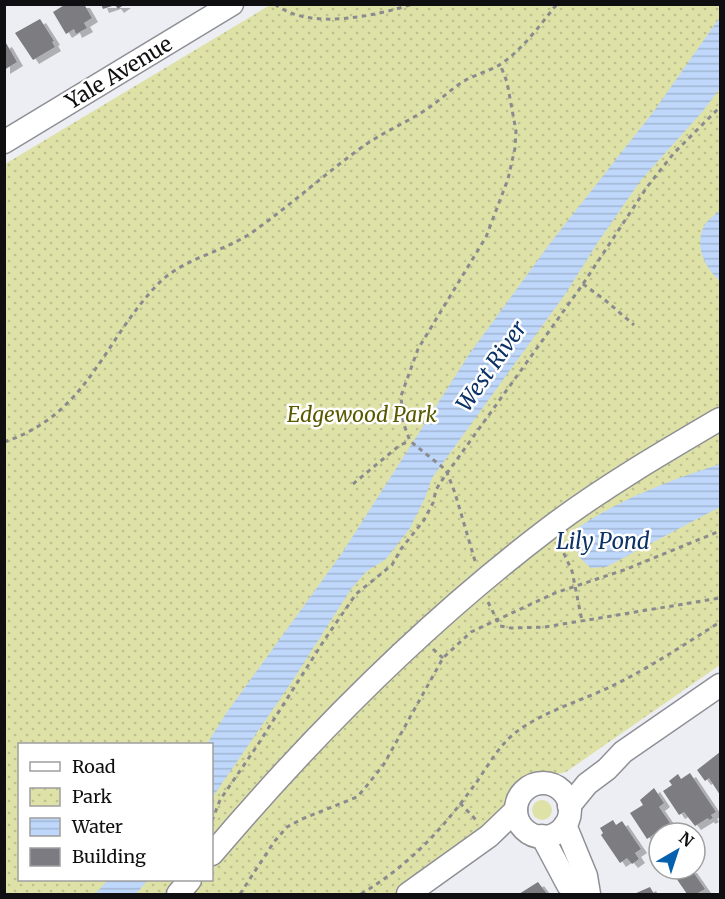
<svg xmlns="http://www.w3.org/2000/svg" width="725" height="899" viewBox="0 0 725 899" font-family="Merriweather,serif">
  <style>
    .park { fill: url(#park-dots); fill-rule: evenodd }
    .garden { fill: #dfe2a7 }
    .water { fill: url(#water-rules) }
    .building { fill: #7b7b81; filter: url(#shadow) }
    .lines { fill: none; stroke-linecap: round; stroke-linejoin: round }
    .minor-casing { stroke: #8f9096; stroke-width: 25 }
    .path { stroke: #8a8b8f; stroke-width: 3; stroke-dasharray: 4.5 4.5; stroke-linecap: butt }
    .minor { stroke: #fff; stroke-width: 22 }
    .labels { text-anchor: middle; stroke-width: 5; stroke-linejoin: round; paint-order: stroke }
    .street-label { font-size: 21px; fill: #0f0f11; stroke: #fff }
    .park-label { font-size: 21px; font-style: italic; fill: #595a00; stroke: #fff }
    .water-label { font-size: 22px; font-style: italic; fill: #0c3366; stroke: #fff }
  </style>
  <defs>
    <pattern id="park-dots" width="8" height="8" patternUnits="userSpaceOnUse" patternTransform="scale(1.5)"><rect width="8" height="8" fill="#dfe2a7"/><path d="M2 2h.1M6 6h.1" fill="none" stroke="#bec18f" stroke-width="1.8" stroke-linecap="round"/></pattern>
    <pattern id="water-rules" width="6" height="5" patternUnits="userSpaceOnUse" patternTransform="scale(1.5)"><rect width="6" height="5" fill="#bed7fa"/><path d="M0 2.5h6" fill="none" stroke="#a2b7d5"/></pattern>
    <filter id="shadow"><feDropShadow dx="6" dy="4" stdDeviation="0" flood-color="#0004"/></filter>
  </defs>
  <rect width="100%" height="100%" fill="#edeef4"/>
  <path class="park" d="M270 5H720V665L566 772C527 781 524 772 503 812L395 894H5V164ZM20 744H212V880H20Z"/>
  <circle class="garden" cx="542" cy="810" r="10"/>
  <g class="water">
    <path d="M720 17V88L703 111 641 180 598 242 566 293 432 478 425 498 410 528 386 559 367 571 351 589 291 683 212 798V744H207L227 712 342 553 470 353 551 242 654 111Z"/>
    <path d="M720 210V281C705 268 694 246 704 226 707 220 715 215 720 210Z"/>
    <path d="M720 464V507L606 567 591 568 580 558 569 534C614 501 668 481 720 464Z"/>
    <path d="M108 880H148L136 894H95Z"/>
  </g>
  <g class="building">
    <path d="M66 4H84L92 18 84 23 87 28 76 34 74 29 66 34 53 12Z"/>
    <path d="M101 4H125L118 9 115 5 103 9Z"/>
    <path d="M40 19 54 41 52 42 55 47 33 60 15 33Z"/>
    <path d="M6 43 17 62 4 70V44Z"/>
    <path d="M720 752V795L709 778 705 781 697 770Z"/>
    <path d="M690 773 716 812 711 815 713 818 709 820 708 818 695 826 684 812 679 815 663 791 672 785 669 781 678 774 681 779Z"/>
    <path d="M654 788 664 803 659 807 670 823 647 839 630 813 643 805 640 800Z"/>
    <path d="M613 820 616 825 622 821 641 849 635 853 639 859 632 864 627 858 620 863 601 835 603 833 600 828Z"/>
    <path d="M689 869H691L705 889 696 894H687L676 878Z"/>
    <path d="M538 882 547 894H519Z"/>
    <path d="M650 887 654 894H634Z"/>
  </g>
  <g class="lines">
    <g class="minor-casing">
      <g id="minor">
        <path d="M4 142 232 4"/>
        <circle cx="543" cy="810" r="27"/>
        <path d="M569 806 587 784 607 769 623 752 720 685"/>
        <path d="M565 825 586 876 589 894"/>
        <path d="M542 836 568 885 579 894"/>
        <path d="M212 854C313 735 423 624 548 529 602 488 662 453 720 419"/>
        <path d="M178 894 190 880"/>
        <path d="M408 894 489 836 516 810"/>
      </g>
    </g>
    <g class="path">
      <path d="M275 4C309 31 375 16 413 4"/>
      <path d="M583 284 605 300 634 325"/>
      <path d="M4 442C89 414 103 340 159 283 185 257 225 252 254 231 292 204 327 172 365 145 384 132 405 123 424 111 438 102 450 90 464 81 476 74 490 71 501 64 523 49 540 25 557 4"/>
      <path d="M353 484 400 445 410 441"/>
      <path d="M560 545 572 571 582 621"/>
      <path d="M475 561 455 493 446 470 410 441 403 422 401 396 418 349 486 237 508 179 515 148 516 131 507 82 500 64"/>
      <path d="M488 602 500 626 511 628 545 627 720 598"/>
      <path d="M433 649 443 658"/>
      <path d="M460 803 477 821"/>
      <path d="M212 821 220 800 257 746 325 639 356 594 392 565 401 549 424 520 433 503 436 490 440 483 583 284 647 187 674 153 720 107"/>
      <path d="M240 894 274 842 287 827 302 819 357 797 365 788 384 764 443 658 471 632 555 593 624 570 720 531"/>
      <path d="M361 894C408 866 441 831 473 787 486 770 497 747 515 733 543 711 582 701 614 685 651 667 685 644 720 622"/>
    </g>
    <use href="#minor" class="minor"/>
  </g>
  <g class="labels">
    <g class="street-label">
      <text transform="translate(119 73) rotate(-31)" y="7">Yale Avenue</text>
    </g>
    <g class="park-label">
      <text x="362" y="422">Edgewood Park</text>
    </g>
    <g class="water-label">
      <text transform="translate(491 366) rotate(-55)" y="8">West River</text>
      <text x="603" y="549">Lily Pond</text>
    </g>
  </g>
  <rect width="725" height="899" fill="none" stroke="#0f0f11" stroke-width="12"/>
  <rect x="18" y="743" width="195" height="138" fill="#ffffff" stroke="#9f9fa0" stroke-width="1.5"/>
  <rect x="30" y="762" width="30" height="9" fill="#ffffff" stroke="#9f9fa0" stroke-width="1.5"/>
  <text x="72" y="773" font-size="18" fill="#0f0f11">Road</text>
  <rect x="30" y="788" width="30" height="18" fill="url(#park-dots)" stroke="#9f9fa0" stroke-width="1.5"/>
  <text x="72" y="803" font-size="18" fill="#0f0f11">Park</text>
  <rect x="30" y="818" width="30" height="18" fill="url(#water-rules)" stroke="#9f9fa0" stroke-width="1.5"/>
  <text x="72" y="833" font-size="18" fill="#0f0f11">Water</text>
  <rect x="30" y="848" width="30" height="18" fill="#7b7b81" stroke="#9f9fa0" stroke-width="1.5"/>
  <text x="72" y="863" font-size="18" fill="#0f0f11">Building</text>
  <g transform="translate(677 851) rotate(39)"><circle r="28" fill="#ffffff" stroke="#9f9fa0" stroke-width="1.5"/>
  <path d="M0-4.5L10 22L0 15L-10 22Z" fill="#0560ad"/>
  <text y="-9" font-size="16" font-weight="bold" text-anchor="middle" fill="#0f0f11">N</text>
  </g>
</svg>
